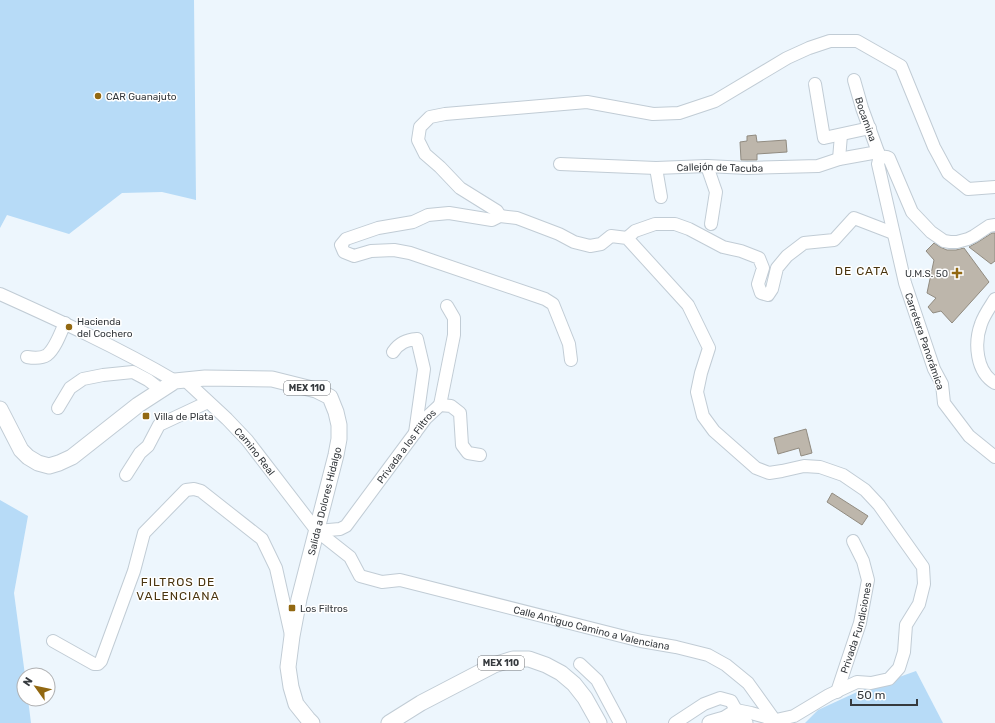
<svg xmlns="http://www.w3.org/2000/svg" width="995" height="723" viewBox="0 0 995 723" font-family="Rubik,sans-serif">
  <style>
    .green { fill: #b7dbf7 }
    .building { fill: #bdb6ab; stroke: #918b80 }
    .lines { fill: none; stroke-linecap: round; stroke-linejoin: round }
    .minor-casing { stroke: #c1ccd5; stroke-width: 14 }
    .major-casing { stroke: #c1ccd5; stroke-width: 17 }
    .minor { stroke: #fff; stroke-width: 12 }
    .major { stroke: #fff; stroke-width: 15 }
    .poi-dot { fill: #926811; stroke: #fff; stroke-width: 1.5 }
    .labels { text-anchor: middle; stroke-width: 3; stroke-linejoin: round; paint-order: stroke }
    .shield { fill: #fff; stroke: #727578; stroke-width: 1 }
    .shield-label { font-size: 9px; font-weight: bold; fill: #363a3e }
    .poi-label { font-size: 10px; fill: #363a3e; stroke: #fff; text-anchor: start }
    .street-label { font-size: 10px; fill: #363a3e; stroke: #fff }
    .quarter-label { font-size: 12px; letter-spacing: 1px; fill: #49340e; stroke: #fff }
  </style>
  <rect width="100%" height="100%" fill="#edf6fd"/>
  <g class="green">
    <path d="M0 0H194L196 200 162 192 122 193 69 234 7 215 0 228Z"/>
    <path d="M0 500 28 516 14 593 25 675 24 699H28L31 723H0Z"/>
    <path d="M916 671 943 723H805L818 710 857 692Z"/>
  </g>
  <g class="building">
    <path d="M756 135 757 142 786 140 787 152 757 154V160H741L740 142 747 141V136Z"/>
    <path d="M992 233H995V261L991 264 969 247 978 242Z"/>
    <path d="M934 243 940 247 947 250H956L964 248 989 282 952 323 941 311 933 313 928 307 936 298 927 293 934 260 926 251Z"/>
    <path d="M806 429 812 453 801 456 799 448 778 454 774 438Z"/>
    <path d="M832 493 868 516 862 525 827 502Z"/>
  </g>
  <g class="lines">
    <g class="minor-casing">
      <g id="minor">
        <path id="s1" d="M854 80 862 108 878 152 879 159"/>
        <path d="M815 84 824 138 870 128"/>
        <path d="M839 159 841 135"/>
        <path id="s2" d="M560 164 656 168 707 166 747 168 818 166 839 159 878 152"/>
        <path d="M707 166 716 192 711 224"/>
        <path d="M656 168 661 197"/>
        <path d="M500 216 497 211 460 188 440 167 425 154 418 140 420 127 430 117 445 114 587 102 653 114 679 113 715 101 787 58 809 48 830 41H857L901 66 934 147 948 173 968 189 995 187"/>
        <path d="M995 225 989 226 974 236 968 239 957 242H950L944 241 931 232 912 212 889 158C884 155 879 158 878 164L905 283 934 369 942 384 944 403 969 436 995 457"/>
        <path d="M627 238 635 231 655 224H675L689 229 723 247 741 251 759 258 763 268 758 284 761 293 768 295 772 289 777 268 787 256 804 243 834 240 854 218 893 233"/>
        <path d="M0 294C60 321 119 348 175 381"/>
        <path d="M995 299C990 307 984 315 981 324 974 343 976 372 995 383"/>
        <path d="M393 352C399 343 406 340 417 339L424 369 415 433"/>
        <path d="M27 357C33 358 41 359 47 355 55 349 61 332 65 323"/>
        <path d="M571 360 569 344 553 304 545 299 410 253 394 250 371 251 354 256 344 252 341 245 346 239 378 228 413 222 428 215 449 213 492 220 500 216 517 218 559 234 574 242 590 246 601 244 611 236 627 238 688 305 709 348 701 373 697 392 703 416 714 431 756 468 769 473 782 471 804 466 820 467 843 475 865 490 879 505 923 567 924 584 919 604 906 625 904 652 899 668 889 679 871 683 857 682 829 695 794 716 776 720 751 713 736 710 720 720"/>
        <path id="s3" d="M185 380 227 419 247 440 317 531 350 557 360 576 382 582 400 580 641 641 676 647 708 655 726 665 748 683 776 722"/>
        <path d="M440 405 454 335V318L447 306"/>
        <path d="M58 408 70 388 83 379 103 375 133 372 148 380 161 390"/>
        <path d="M126 475 140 453 148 446 159 425 208 402"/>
        <path id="s4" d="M317 531 340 529 346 526 426 418 440 405 451 406 460 413 462 445 468 453 480 455"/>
        <path d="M53 641 94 664H98L101 661 134 571 144 533 186 490 194 489 201 491 262 539 276 568 291 635"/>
        <path d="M580 664 597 680 620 723"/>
        <path id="s5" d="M837 692 860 623 868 580 863 561 853 541"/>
        <path d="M675 723 704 704 720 698 731 701 736 710"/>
      </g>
    </g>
    <g class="major-casing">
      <g id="major">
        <path d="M0 409 21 450 28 457 38 463 49 466 59 463 72 457 138 405 175 381 205 378 272 379 316 390 330 397 336 412 339 425V439L336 455 299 599 292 636 288 667 291 687 296 704 308 719 312 723"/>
        <path d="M389 723 421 703 494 665 513 659H529L546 665 561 673 574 684 585 698 599 723"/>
        <path d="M710 723C724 718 731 717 745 723"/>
      </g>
    </g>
    <use href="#minor" class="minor"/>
    <use href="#major" class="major"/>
  </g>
  <g class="poi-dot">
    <circle cx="98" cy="96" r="4"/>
    <path d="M955 267h4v4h4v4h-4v4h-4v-4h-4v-4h4z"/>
    <circle cx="69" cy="327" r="4"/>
    <rect x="142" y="412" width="8" height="8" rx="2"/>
    <rect x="288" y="604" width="8" height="8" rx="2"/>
  </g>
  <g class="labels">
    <g class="shield">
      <rect x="284" y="381" width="46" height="14" rx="3"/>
      <rect x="478" y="656" width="46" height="14" rx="3"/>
    </g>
    <g class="shield-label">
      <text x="307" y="391">MEX 110</text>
      <text x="501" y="666">MEX 110</text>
    </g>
    <g class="poi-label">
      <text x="106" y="100">CAR Guanajuto</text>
      <text x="948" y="277" text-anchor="end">U.M.S. 50</text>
      <text x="77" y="325">Hacienda<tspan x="77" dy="12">del Cochero</tspan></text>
      <text x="154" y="420">Villa de Plata</text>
      <text x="300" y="612">Los Filtros</text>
    </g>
    <g class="street-label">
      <text dy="4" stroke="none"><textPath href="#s1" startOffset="41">Bocamina</textPath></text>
      <text dy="4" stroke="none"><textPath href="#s2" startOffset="160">Callejón de Tacuba</textPath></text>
      <text transform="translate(925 341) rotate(71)" y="4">Carretera Panorámica</text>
      <text dy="4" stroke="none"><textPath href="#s4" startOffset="130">Privada a los Filtros</textPath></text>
      <text dy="4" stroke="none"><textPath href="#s3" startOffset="100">Camino Real</textPath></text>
      <text transform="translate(324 501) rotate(-76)" y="4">Salida a Dolores Hidalgo</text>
      <text dy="4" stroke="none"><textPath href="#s3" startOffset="503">Calle Antiguo Camino a Valenciana</textPath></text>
      <text dy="4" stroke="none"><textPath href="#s5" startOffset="67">Privada Fundiciones</textPath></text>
    </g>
    <g class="quarter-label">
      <text x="862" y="275">DE CATA</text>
      <text x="178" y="586">FILTROS DE<tspan x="178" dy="14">VALENCIANA</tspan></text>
    </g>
  </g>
  <g transform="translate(36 687) rotate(303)"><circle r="19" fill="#ffffff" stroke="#afb0b2"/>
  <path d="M0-3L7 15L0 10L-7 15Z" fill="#926811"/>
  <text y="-6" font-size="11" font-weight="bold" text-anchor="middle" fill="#363a3e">N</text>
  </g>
  <path d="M851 699v6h66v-6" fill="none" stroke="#363a3e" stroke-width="2"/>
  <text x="857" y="699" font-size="12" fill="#363a3e" stroke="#ffffff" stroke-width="3" paint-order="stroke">50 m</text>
</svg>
